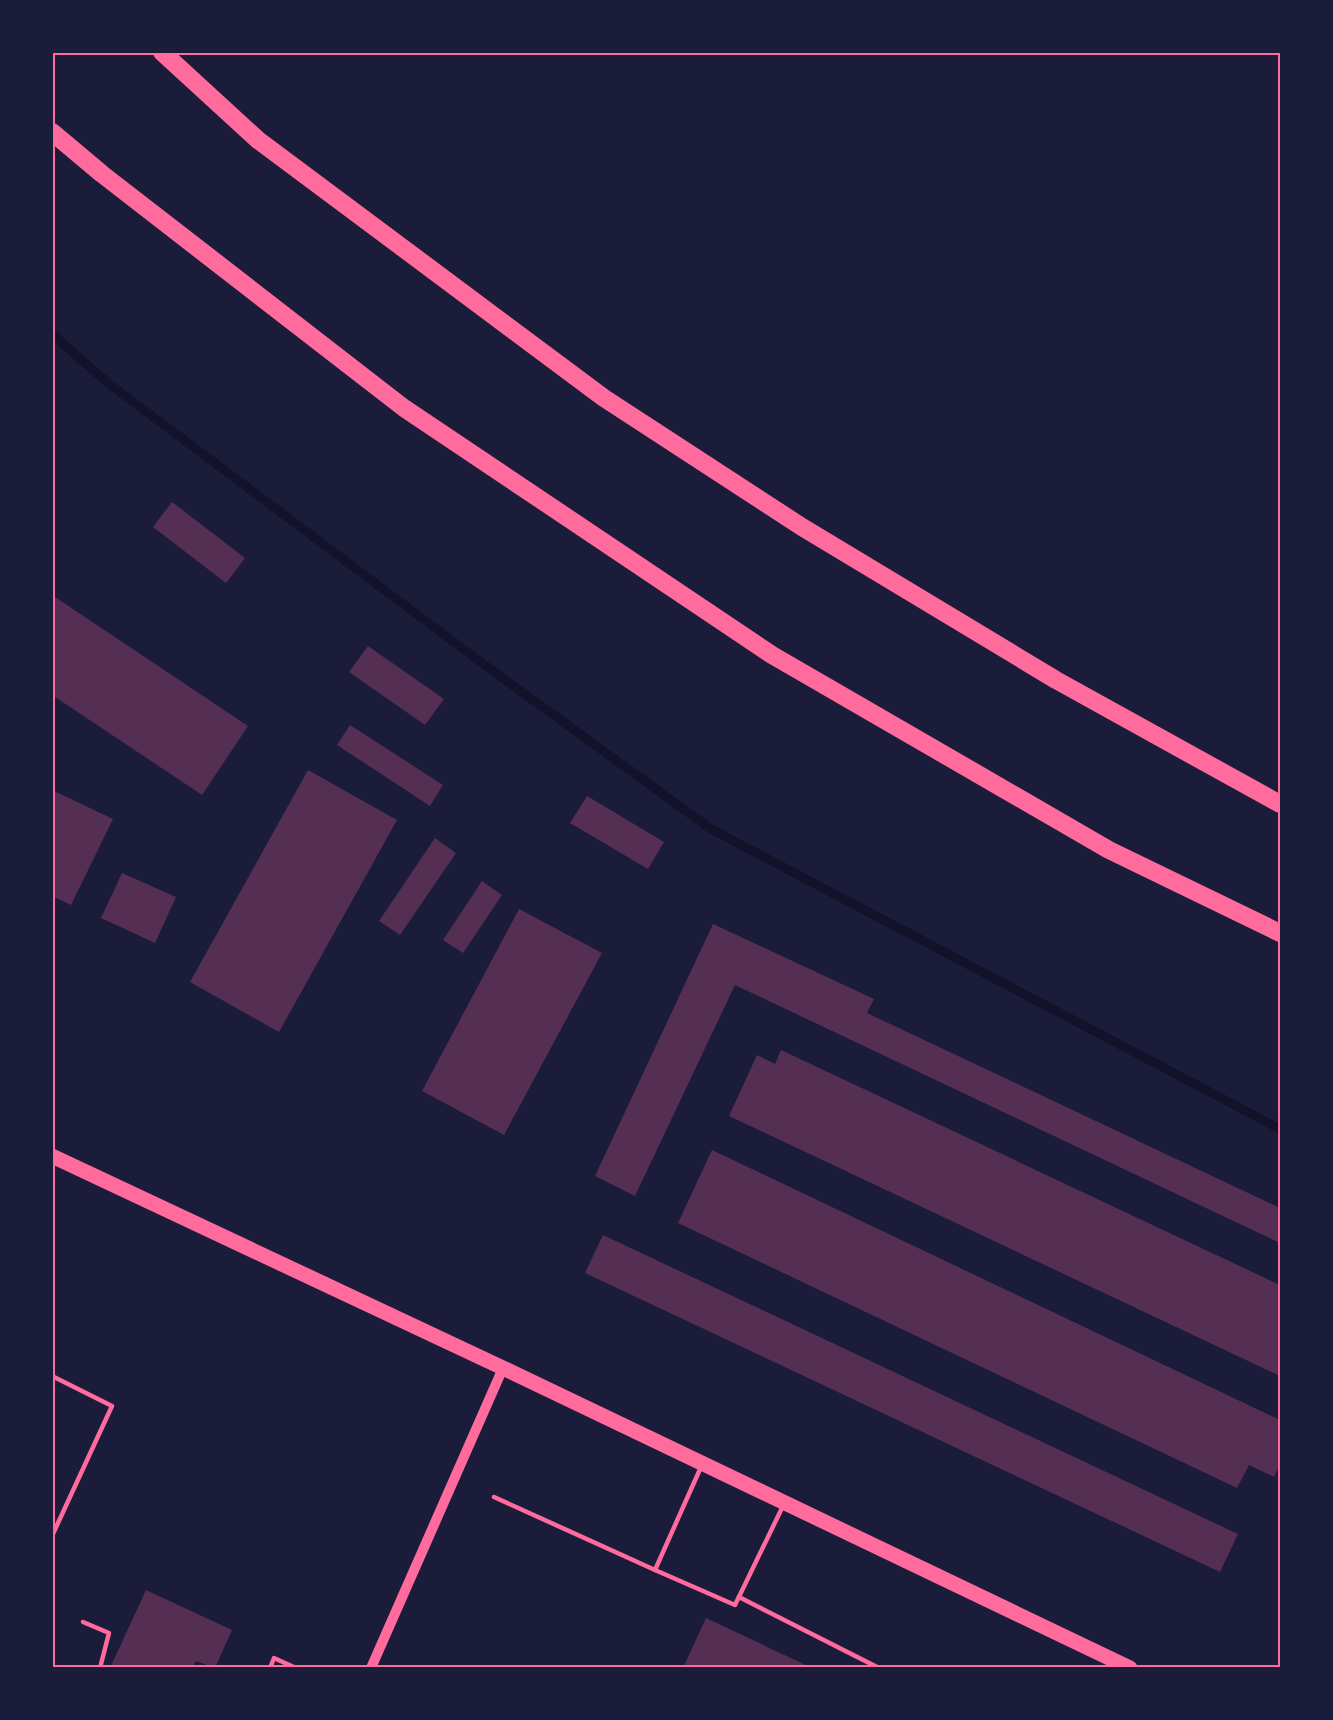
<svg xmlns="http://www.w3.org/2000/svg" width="1333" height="1720" viewBox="0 0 1333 1720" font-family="'Alegreya Sans',sans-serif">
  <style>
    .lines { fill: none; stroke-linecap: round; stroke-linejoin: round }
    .stream { stroke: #12122b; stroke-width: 9 }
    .building { fill: #542f53 }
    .service { stroke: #ff6b9d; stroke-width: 4.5 }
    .tertiary { stroke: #ff6b9d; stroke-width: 10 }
    .primary { stroke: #ff6b9d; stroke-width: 15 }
    .motorway { stroke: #ff6b9d; stroke-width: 18 }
    .neatline { fill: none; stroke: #ff6b9d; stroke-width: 2 }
  </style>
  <rect width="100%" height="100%" fill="#1b1b3a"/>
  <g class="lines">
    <path class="stream" d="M52 334 108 383 471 655 711 829 1280 1129"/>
  </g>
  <g class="building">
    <path d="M172 502 245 558 226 583 153 527Z"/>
    <path d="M52 595 248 726 202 795 52 695Z"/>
    <path d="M368 646 444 699 425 725 349 672Z"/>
    <path d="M350 725 443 785 430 806 337 745Z"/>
    <path d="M308 770 397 820 279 1032 190 982Z"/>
    <path d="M52 790 113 819 71 905 52 896Z"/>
    <path d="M587 796 664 842 648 869 570 823Z"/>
    <path d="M435 838 456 853 400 935 379 921Z"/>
    <path d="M122 873 176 897 155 943 101 918Z"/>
    <path d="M482 881 502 895 463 953 443 940Z"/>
    <path d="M519 909 602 953 504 1135 422 1091Z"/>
    <path d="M713 924 874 999 867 1013 1280 1208V1243L735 985 635 1196 595 1176Z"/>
    <path d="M781 1050 1280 1285V1376L729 1116 757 1055 775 1064Z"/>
    <path d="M712 1150 1280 1420V1464L1274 1477 1249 1465 1237 1488 678 1223Z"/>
    <path d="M603 1235 1238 1534 1220 1572 585 1273Z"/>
    <path d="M146 1590 232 1630 215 1668 196 1661 192 1668H110Z"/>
    <path d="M706 1618 812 1668H683Z"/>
  </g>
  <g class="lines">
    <g class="service">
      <path d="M52 1376 112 1406 52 1536"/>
      <path d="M494 1497 655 1570 701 1467"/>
      <path d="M655 1570 735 1605 783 1506"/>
      <path d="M739 1597 879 1668"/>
      <path d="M83 1622 109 1633 100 1668"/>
      <path d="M270 1668 274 1658 296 1668"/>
    </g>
    <path class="tertiary" d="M371 1668 503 1368"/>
    <path class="primary" d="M52 1156 503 1368 1130 1668"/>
    <g class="motorway">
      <path d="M162 52 258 140 604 398 802 527 1056 680 1280 804"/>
      <path d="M52 132 102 174 404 408 772 655 1109 850 1280 933"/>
    </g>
  </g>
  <rect width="1333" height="1720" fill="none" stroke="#1b1b3a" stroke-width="108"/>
  <rect x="54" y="54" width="1225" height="1612" class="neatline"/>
</svg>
